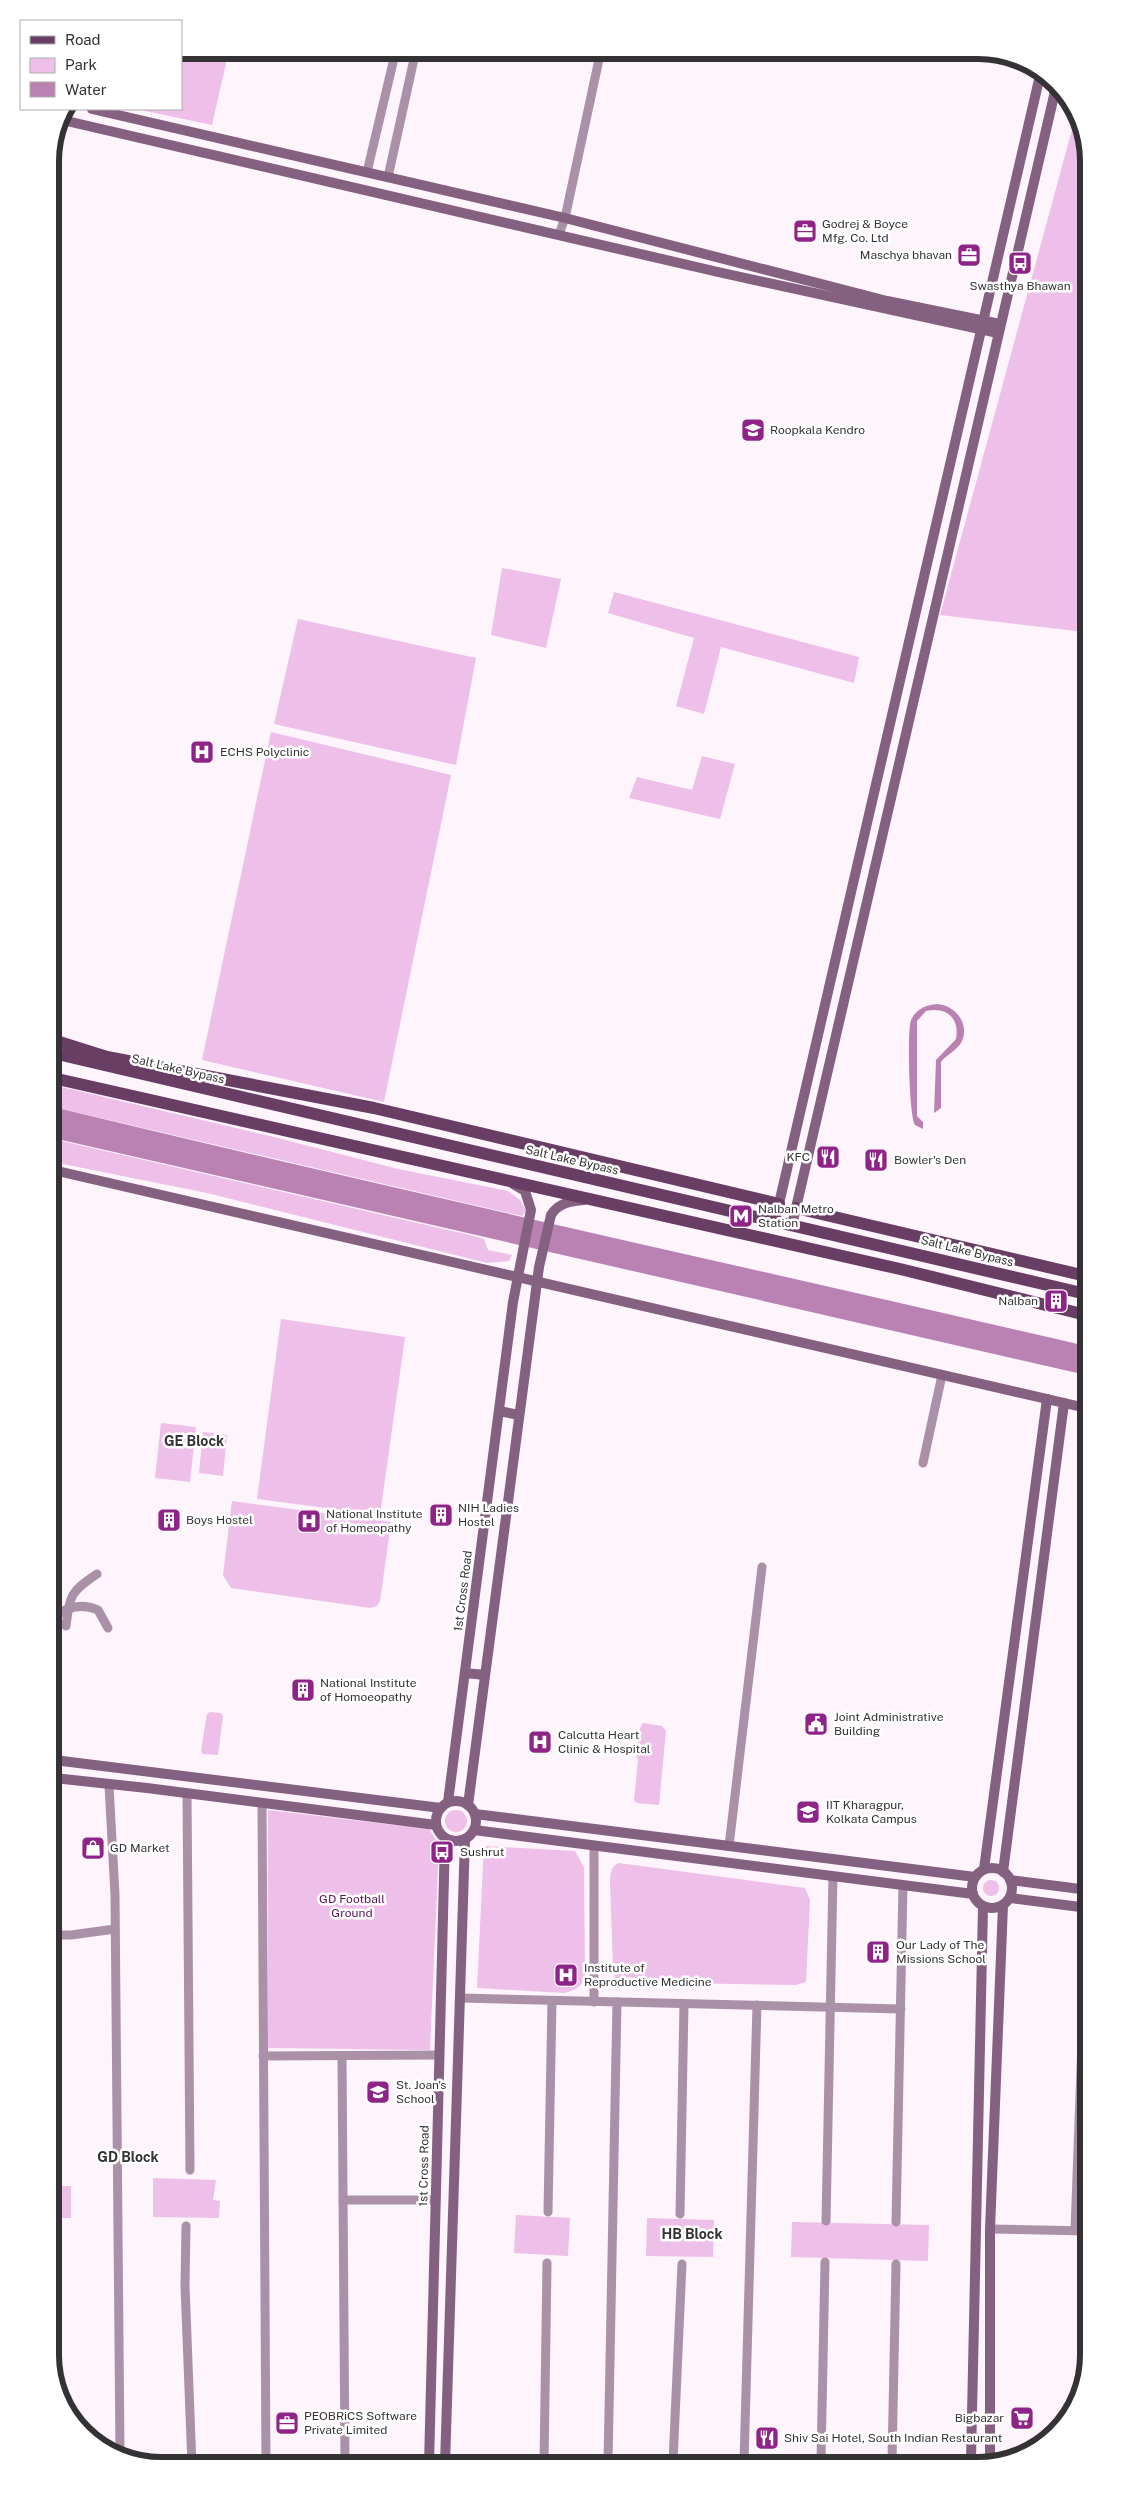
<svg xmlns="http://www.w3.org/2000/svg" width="1139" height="2516" viewBox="0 0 1139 2516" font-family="'Public Sans',sans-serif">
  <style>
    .green { fill: #eebfe8 }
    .water { fill: #b982b3 }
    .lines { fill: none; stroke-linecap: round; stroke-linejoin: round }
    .street { stroke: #aa91a7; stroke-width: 9 }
    .secondary { stroke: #846180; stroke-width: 10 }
    .primary { stroke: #693e65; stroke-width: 12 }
    .labels { text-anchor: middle; stroke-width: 5; stroke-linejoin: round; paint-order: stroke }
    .poi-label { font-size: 12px; fill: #353235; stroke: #fff; text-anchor: start }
    .street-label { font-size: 12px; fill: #353235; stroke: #fff }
    .park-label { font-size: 12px; fill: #561353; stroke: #fff }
    .neighbourhood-label { font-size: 14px; font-weight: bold; fill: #353235; stroke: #fff }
    .rim { fill: none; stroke: #353235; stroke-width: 6 }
  </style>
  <rect width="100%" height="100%" fill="#fdf4fc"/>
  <g class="green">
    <path d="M181 50H229L212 125 136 109H181Z"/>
    <path d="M1076 115 1083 125 1084 632 940 615Z"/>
    <path d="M502 568 561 579 546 648 491 635Z"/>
    <path d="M614 592 859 657 854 683 721 647 704 714 676 706 694 638 608 613Z"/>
    <path d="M298 619 476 658 456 765 274 724Z"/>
    <path d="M271 732 451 775 384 1102 202 1060Z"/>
    <path d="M702 756 735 764 720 819 629 798 637 777 692 790Z"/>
    <path d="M53 1085 270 1136 398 1169 508 1191 520 1200 526 1211 522 1216 53 1107Z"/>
    <path d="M53 1139 474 1236 484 1239 488 1250 512 1255 509 1261 487 1263 207 1193 53 1162Z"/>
    <path d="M281 1319 405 1337 380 1515 257 1499Z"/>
    <path d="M161 1423 196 1427 190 1482 155 1478Z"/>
    <path d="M203 1432 227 1435 223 1476 199 1473Z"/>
    <path d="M232 1501 391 1522 380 1601 377 1606 370 1608 231 1588 223 1575Z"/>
    <path d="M210 1712 221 1713 223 1716 218 1755 203 1754 201 1751 207 1714Z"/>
    <path d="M643 1723 662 1726 666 1731 659 1805 637 1803 634 1800 638 1760 636 1756 640 1728Z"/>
    <path d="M268 1810 429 1829 439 1845 430 2050 268 2048Z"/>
    <circle cx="456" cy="1821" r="11"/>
    <path d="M484 1846 575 1851 584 1867 585 1980C579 1987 574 1991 564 1993L477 1988Z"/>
    <path d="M619 1863 805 1888 810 1900 806 1982 796 1985 619 1982 615 1978 613 1969 610 1881C611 1873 610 1867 619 1863Z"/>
    <circle cx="991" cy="1888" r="8"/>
    <path d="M153 2178 216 2180 213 2200 220 2201 219 2218 153 2217Z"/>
    <path d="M55 2186H71V2218H56Z"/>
    <path d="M516 2215 570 2218 568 2256 514 2253Z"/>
    <path d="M647 2218 714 2220 713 2257 646 2256Z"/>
    <path d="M792 2222 929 2225 928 2261 791 2257Z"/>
  </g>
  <g class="water">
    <path d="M937 1004C955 1005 971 1024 961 1043 956 1051 946 1055 941 1062V1108L934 1113 936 1060 956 1039C960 1019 947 1006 926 1011L917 1021V1116L923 1122V1129L915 1125C909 1116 907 1030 911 1020 916 1009 926 1005 937 1004Z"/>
    <path d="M53 1107C396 1190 742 1266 1086 1346V1375L53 1138Z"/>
  </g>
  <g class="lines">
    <g class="street">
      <path d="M367 172 396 50"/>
      <path d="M388 177 416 50"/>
      <path d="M559 234 565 218 601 50"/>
      <path d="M923 1463 942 1375"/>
      <path d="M54 1617C68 1606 82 1603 98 1610L108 1628"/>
      <path d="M66 1626C70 1595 70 1592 97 1574"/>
      <path d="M109 1785 115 1895 120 2453"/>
      <path d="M187 1795 190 2170"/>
      <path d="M262 1804 266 2465"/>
      <path d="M594 1846V2002"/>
      <path d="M729 1846 762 1567"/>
      <path d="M55 1935H71L115 1929"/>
      <path d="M461 1998 901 2009"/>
      <path d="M263 2056 439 2055"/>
      <path d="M342 2056 345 2464"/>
      <path d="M343 2200H436"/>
      <path d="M548 2212 552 2001"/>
      <path d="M680 2214 684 2004"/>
      <path d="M826 2221 833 1876"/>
      <path d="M896 2222 903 1885"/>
      <path d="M186 2226 185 2286 192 2465"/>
      <path d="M990 2229 1089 2231"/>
      <path d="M1075 2230 1087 1908"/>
      <path d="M821 2461 825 2262"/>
      <path d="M892 2461 896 2264"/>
      <path d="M673 2462 682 2264"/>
      <path d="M744 2462 757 2005"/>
      <path d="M544 2463 547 2263"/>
      <path d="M608 2463 617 2002"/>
    </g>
    <g class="secondary">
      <path d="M92 109 565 218 887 301 1000 324"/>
      <path d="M58 119 718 272 998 333"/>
      <path d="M53 1170 1086 1408"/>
      <path d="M775 1221 1041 71"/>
      <path d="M792 1225 1056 87"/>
      <path d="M499 1411 519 1415"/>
      <path d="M465 1673 485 1675"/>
      <path d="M54 1760 441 1808"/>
      <path d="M54 1778 147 1788 436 1825"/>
      <circle cx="456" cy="1821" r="20"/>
      <path d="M448 1802 513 1302 531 1210 525 1191 513 1184"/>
      <path d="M468 1805 539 1267 551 1215C558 1203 571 1201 584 1200"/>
      <path d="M475 1814 975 1877"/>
      <path d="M474 1830 973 1894"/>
      <circle cx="992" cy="1888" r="20"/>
      <path d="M984 1869 1047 1399"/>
      <path d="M1003 1872 1064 1403"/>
      <path d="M1010 1880 1088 1890"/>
      <path d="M1010 1898 1088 1908"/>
      <path d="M971 2460 983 1907"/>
      <path d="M990 2460V2229L1003 1905"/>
      <path d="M429 2464 445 1838"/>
      <path d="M445 2464 465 1839"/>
    </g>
    <g class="primary">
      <path d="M53 1040 107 1057 374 1108 779 1204"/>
      <path d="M53 1053 1086 1294"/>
      <path d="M53 1078 900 1269 1086 1315"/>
      <path d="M796 1208 1086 1276"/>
    </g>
  </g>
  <defs>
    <g id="office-square" transform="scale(1.25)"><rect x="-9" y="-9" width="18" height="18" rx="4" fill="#8e2488" stroke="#fff"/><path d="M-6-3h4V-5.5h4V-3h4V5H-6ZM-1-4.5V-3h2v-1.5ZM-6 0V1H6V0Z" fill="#fff"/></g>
    <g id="bus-square" transform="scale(1.25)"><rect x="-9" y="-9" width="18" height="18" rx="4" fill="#8e2488" stroke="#fff"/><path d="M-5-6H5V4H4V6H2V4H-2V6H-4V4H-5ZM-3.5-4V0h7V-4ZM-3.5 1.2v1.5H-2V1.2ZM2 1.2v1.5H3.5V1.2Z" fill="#fff"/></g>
    <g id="university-square" transform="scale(1.25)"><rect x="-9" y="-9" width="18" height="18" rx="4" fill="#8e2488" stroke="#fff"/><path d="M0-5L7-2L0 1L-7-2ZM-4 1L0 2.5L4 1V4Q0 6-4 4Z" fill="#fff"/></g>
    <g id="hospital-square" transform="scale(1.25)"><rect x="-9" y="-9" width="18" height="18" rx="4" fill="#8e2488" stroke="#fff"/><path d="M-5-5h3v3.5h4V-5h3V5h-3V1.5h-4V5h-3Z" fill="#fff"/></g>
    <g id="restaurant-square" transform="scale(1.25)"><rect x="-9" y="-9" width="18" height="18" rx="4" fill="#8e2488" stroke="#fff"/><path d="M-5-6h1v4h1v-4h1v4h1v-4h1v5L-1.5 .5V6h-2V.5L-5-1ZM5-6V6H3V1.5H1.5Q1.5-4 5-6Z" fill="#fff"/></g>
    <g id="metro-square" transform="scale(1.25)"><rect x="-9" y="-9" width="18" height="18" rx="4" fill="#8e2488" stroke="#fff"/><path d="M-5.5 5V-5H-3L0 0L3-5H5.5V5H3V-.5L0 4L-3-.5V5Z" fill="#fff"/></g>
    <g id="building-square" transform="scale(1.25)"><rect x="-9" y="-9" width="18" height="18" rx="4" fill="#8e2488" stroke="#fff"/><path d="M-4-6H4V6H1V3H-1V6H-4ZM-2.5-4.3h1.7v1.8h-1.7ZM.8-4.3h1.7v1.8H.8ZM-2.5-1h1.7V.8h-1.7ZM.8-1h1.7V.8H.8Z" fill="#fff"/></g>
    <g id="civic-square" transform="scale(1.25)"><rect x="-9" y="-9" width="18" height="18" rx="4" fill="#8e2488" stroke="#fff"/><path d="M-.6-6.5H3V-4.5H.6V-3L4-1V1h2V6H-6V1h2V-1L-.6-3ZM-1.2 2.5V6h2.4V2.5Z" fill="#fff"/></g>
    <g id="shop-square" transform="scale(1.25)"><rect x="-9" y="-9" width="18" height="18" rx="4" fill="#8e2488" stroke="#fff"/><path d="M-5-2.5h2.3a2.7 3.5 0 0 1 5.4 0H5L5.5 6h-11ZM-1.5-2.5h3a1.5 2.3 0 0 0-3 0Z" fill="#fff"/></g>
    <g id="school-square" transform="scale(1.25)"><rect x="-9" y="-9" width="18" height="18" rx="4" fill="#8e2488" stroke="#fff"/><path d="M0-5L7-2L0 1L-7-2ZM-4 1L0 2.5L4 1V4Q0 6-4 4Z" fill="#fff"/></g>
    <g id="supermarket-square" transform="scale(1.25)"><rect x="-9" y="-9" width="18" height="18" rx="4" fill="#8e2488" stroke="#fff"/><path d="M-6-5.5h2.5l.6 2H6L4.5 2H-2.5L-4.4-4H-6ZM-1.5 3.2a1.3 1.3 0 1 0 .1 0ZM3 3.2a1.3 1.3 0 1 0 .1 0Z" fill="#fff"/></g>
  </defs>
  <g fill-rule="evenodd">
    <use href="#office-square" x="805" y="231"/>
    <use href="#office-square" x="969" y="255"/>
    <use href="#bus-square" x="1020" y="263"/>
    <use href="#university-square" x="753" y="430"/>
    <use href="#hospital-square" x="202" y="752"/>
    <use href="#restaurant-square" x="828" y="1157"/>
    <use href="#restaurant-square" x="876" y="1160"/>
    <use href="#metro-square" x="741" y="1216"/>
    <use href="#building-square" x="1056" y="1301"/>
    <use href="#building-square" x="441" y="1515"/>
    <use href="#building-square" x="169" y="1520"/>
    <use href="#hospital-square" x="309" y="1521"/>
    <use href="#building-square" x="303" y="1690"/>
    <use href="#civic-square" x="816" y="1724"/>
    <use href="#hospital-square" x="540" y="1742"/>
    <use href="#university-square" x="808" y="1812"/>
    <use href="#shop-square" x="93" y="1848"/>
    <use href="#bus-square" x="442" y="1852"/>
    <use href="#building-square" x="878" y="1952"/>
    <use href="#hospital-square" x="566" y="1975"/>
    <use href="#school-square" x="378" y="2092"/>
    <use href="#supermarket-square" x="1022" y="2418"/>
    <use href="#office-square" x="287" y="2423"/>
    <use href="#restaurant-square" x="767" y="2438"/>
  </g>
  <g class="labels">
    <g class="poi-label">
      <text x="822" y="228">Godrej &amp; Boyce<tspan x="822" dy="14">Mfg. Co. Ltd</tspan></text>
      <text x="952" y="259" text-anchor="end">Maschya bhavan</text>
      <text x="1020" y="290" text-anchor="middle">Swasthya Bhawan</text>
      <text x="770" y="434">Roopkala Kendro</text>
      <text x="220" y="756">ECHS Polyclinic</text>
      <text x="810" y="1161" text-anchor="end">KFC</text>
      <text x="894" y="1164">Bowler's Den</text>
      <text x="758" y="1213">Nalban Metro<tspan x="758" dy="14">Station</tspan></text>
      <text x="1038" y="1305" text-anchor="end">Nalban</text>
      <text x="458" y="1512">NIH Ladies<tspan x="458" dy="14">Hostel</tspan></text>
      <text x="326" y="1518">National Institute<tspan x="326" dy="14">of Homeopathy</tspan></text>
      <text x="186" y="1524">Boys Hostel</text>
      <text x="320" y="1687">National Institute<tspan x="320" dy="14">of Homoeopathy</tspan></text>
      <text x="834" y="1721">Joint Administrative<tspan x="834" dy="14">Building</tspan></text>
      <text x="558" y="1739">Calcutta Heart<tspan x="558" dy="14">Clinic &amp; Hospital</tspan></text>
      <text x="826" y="1809">IIT Kharagpur,<tspan x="826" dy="14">Kolkata Campus</tspan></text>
      <text x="110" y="1852">GD Market</text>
      <text x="460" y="1856">Sushrut</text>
      <text x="896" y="1949">Our Lady of The<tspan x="896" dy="14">Missions School</tspan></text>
      <text x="584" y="1972">Institute of<tspan x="584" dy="14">Reproductive Medicine</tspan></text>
      <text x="396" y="2089">St. Joan's<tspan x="396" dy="14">School</tspan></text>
      <text x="304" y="2420">PEOBRiCS Software<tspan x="304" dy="14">Private Limited</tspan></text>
      <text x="1004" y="2422" text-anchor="end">Bigbazar</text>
      <text x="784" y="2442">Shiv Sai Hotel, South Indian Restaurant</text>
    </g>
    <g class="street-label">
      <text transform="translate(178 1069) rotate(13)" y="4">Salt Lake Bypass</text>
      <text transform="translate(572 1160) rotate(13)" y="4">Salt Lake Bypass</text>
      <text transform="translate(967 1251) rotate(14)" y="4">Salt Lake Bypass</text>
      <text transform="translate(463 1591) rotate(-83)" y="4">1st Cross Road</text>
      <text transform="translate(424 2166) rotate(-89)" y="4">1st Cross Road</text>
    </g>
    <g class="park-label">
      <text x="352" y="1903">GD Football<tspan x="352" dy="14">Ground</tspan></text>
    </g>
    <g class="neighbourhood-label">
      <text x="194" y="1446">GE Block</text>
      <text x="128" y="2162">GD Block</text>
      <text x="692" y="2239">HB Block</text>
    </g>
  </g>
  <path d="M0 0H1139V2516H0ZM161 59H978A102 102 0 0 1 1080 161V2355A102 102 0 0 1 978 2457H161A102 102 0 0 1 59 2355V161A102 102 0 0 1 161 59Z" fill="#fff" fill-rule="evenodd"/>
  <path class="rim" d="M161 59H978A102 102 0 0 1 1080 161V2355A102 102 0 0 1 978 2457H161A102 102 0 0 1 59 2355V161A102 102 0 0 1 161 59Z"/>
  <rect x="20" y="20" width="162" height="90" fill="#ffffff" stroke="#aeadae"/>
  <rect x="30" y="36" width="25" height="8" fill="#693e65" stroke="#aeadae"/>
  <text x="65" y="45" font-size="15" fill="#353235">Road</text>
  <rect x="30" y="58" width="25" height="15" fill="#eebfe8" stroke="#aeadae"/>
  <text x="65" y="70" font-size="15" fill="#353235">Park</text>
  <rect x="30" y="82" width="25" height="15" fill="#b982b3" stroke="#aeadae"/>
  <text x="65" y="95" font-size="15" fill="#353235">Water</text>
</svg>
